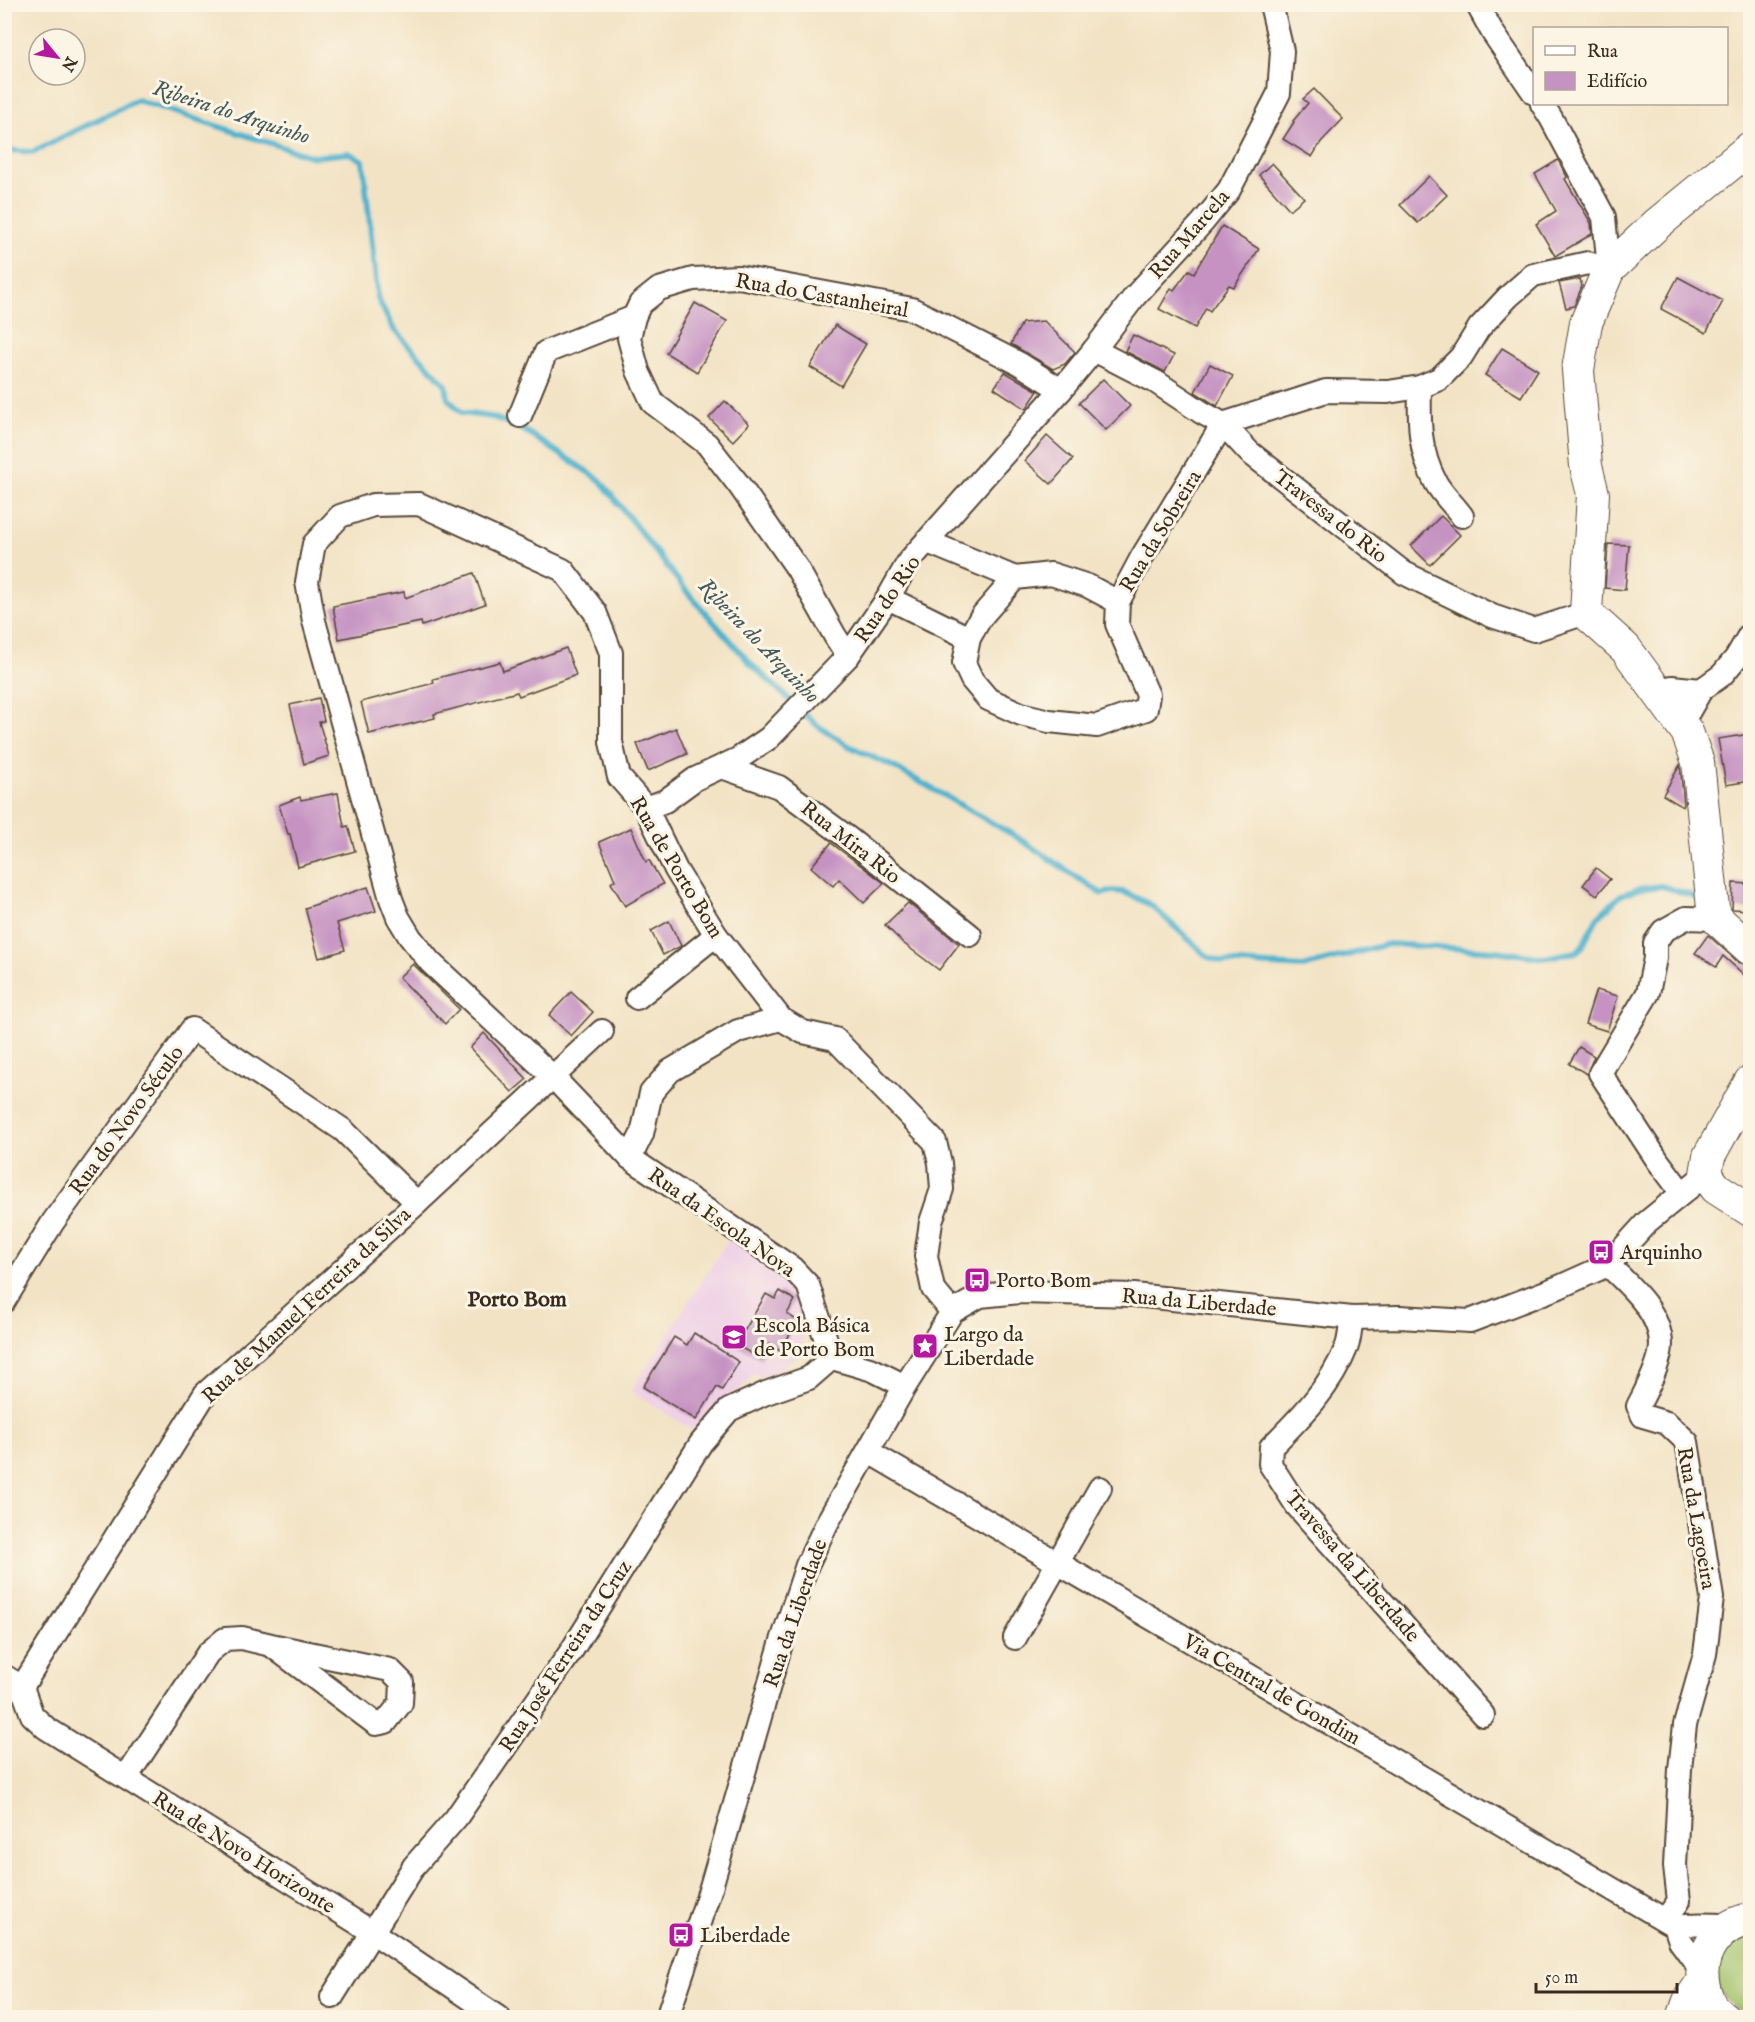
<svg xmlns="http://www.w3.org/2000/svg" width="1755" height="2022" viewBox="0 0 1755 2022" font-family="'IM FELL English',serif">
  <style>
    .built { fill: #efd0e6 }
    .green { fill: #a1c26b; stroke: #6e7644; stroke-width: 1.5 }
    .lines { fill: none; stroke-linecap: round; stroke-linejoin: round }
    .stream { stroke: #4fb2ce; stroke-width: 6 }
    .building { fill: #c592c2 }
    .street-casing { stroke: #564637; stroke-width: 26 }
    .secondary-casing { stroke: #564637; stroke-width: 34 }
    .street { stroke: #fff; stroke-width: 22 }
    .secondary { stroke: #fff; stroke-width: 32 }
    .labels { text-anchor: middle; stroke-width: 6; stroke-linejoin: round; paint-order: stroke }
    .street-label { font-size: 21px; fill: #3b2a1e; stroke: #fcf5e5 }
    .poi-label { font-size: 21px; fill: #3b2a1e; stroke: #fcf5e5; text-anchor: start }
    .water-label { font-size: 22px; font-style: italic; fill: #425a5c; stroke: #fcf5e5 }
    .neighbourhood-label { font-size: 22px; font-weight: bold; fill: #3b2a1e; stroke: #fcf5e5 }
  </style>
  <rect width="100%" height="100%" fill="#fcf5e5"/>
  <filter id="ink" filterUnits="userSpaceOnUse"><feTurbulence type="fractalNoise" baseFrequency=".0167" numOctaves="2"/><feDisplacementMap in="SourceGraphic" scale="12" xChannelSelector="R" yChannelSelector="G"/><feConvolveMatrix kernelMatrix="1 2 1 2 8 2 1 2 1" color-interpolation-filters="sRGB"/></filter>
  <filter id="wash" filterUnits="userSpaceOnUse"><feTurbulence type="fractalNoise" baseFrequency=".008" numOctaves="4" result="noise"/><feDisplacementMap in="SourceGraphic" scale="24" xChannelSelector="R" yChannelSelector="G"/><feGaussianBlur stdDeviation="1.35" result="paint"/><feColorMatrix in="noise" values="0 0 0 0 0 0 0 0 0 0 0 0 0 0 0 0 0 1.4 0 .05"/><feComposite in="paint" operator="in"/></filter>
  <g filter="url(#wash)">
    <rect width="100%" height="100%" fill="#f2e3c5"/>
    <path class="built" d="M730 1237 788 1279 802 1304 804 1332 802 1342 793 1359 766 1380 754 1373 746 1384 712 1410 694 1431 631 1391Z"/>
    <path class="green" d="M1750 1932V2014C1728 2007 1714 1992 1717 1968 1718 1960 1719 1952 1725 1946 1731 1940 1743 1936 1750 1932Z"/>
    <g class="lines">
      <path class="stream" d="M4 150 33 152 137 100 313 157 349 153 363 161 378 299 394 330 446 385 448 399 462 413 492 417 519 427 600 480 687 592 751 664 818 726 849 746 894 767 1015 836 1102 894 1112 891 1124 892 1151 905 1208 957 1222 962 1303 967 1388 944 1496 951 1544 958 1576 952 1582 947 1597 918 1621 895 1638 889 1662 886 1696 897"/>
    </g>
    <g id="blocks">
      <g class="building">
        <path d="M1314 89 1343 119 1321 142 1312 157 1283 139 1294 122 1293 121 1308 103 1303 99Z"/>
        <path d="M1558 160 1567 177 1565 179 1591 223 1592 234 1555 256 1536 224 1556 211 1535 174Z"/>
        <path d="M1272 163 1304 198 1290 210 1259 175Z"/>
        <path d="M1429 176 1447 195 1418 223 1400 205Z"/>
        <path d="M1222 226 1259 249 1234 287 1229 285 1210 311 1206 308 1195 328 1159 309 1171 288 1174 290 1189 270 1194 273Z"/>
        <path d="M1678 277 1723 301 1706 333 1661 309Z"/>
        <path d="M1580 279 1582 286 1574 306 1566 308 1559 283Z"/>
        <path d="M695 303 727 321 697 372 666 353Z"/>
        <path d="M1044 321 1075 352 1065 364 1053 369 1011 344 1022 323Z"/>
        <path d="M835 325 866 344 841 386 810 367Z"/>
        <path d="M1133 335 1174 355 1165 372 1125 351Z"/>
        <path d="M1502 348 1538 370 1521 397 1485 375Z"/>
        <path d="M1210 364 1233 376 1217 406 1195 392Z"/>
        <path d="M1005 372 1038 391 1026 409 994 388Z"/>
        <path d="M1103 379 1130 406 1106 430 1079 403Z"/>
        <path d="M725 401 749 424 733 441 709 418Z"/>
        <path d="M1047 436 1073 459 1051 484 1025 461Z"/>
        <path d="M1441 516 1460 535 1430 565 1411 546Z"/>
        <path d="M1608 544 1629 545 1625 590 1605 588Z"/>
        <path d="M474 573 485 604 422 626 421 622 339 639 333 606 404 592 405 598Z"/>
        <path d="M566 648 576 675 519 696 517 692 434 714 435 718 369 734 361 702 434 683 433 679 500 662 503 671Z"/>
        <path d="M319 698 324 721 319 722 329 756 304 764 290 705Z"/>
        <path d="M676 728 687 754 648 771 637 744Z"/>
        <path d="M1750 734V781L1726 785 1718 739Z"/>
        <path d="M1680 765 1684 804 1683 807 1663 795Z"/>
        <path d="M338 793 344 827 348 826 355 851 298 867 290 834H288L279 805 300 797 301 800Z"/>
        <path d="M631 828 646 862 649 860 663 884 625 906 611 883 615 880 599 842Z"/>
        <path d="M831 843 884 883 864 903 839 879 833 886 811 867Z"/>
        <path d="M1596 868 1610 879 1597 895 1583 885Z"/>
        <path d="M1733 883 1750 884V910L1732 909Z"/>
        <path d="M368 887 376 911 337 923 345 950 319 958 305 908Z"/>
        <path d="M908 903 959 944 939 970 903 943 885 925Z"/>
        <path d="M669 921 681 946 663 955 651 931Z"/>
        <path d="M1708 935 1738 962 1750 966V980L1723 956 1716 967 1695 953Z"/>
        <path d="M413 964 459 1009 445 1024 399 977Z"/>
        <path d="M1596 990 1618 996 1607 1031 1585 1024Z"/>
        <path d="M571 992 593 1012 571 1036 549 1015Z"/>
        <path d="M484 1033 527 1079 512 1092 470 1048Z"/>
        <path d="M1579 1047 1594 1056 1587 1074 1569 1064Z"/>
        <path d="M780 1291 795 1300 787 1314 798 1321 780 1351 769 1344 761 1359 736 1345 766 1294 775 1299Z"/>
        <path d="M694 1333 739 1362 722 1390 717 1387 696 1420 643 1387 674 1337 687 1345Z"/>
      </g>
    </g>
  </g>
  <g filter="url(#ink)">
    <use href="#blocks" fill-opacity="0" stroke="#564637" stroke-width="1.5"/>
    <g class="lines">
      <g class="street-casing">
        <g id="street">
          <path d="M1477 4 1493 33 1534 93"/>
          <path d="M1094 350 1156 382 1201 412 1223 424 1249 452 1404 573 1492 616 1534 630 1586 613"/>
          <path d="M1420 387C1419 422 1419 452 1436 483 1443 495 1454 505 1462 516"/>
          <path d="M520 416 546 352 634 317"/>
          <path d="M1223 424 1326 391 1388 392 1420 387 1439 379 1461 357 1479 328 1508 297 1533 275 1588 263 1609 269 1604 217 1551 118 1542 104"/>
          <path d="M928 542 1015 578"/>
          <path d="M888 598 969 638"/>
          <path d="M1118 602 1088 586 1051 574 1015 578 981 617 969 638 964 663 972 680 988 699 1021 714 1049 721 1097 726 1146 709 1148 695 1117 624 1118 602 1142 557 1223 424"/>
          <path d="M848 656 835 636 797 568 739 485 707 444 653 403 638 371 629 338 634 317 640 304 659 289 693 279 739 277 912 309 1020 364 1061 390"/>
          <path d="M1657 690 1672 687 1701 690"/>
          <path d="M1680 721 1689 711 1701 690 1722 675 1736 658 1750 634"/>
          <path d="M722 767 779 787 848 838 970 935"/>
          <path d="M646 808 665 801 695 779 738 759 769 738 848 656 888 598 909 561 1061 390 1094 350 1135 296 1203 222 1229 190 1279 93 1282 51 1271 4"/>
          <path d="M637 998 716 935"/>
          <path d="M630 1158 642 1134 651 1093 670 1071 738 1031 781 1019"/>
          <path d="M1682 1193 1658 1161 1600 1073 1648 993 1655 958V943L1663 931 1686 918 1717 919"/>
          <path d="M1608 1265C1629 1285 1661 1313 1661 1345 1661 1362 1646 1391 1638 1406L1643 1416 1667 1423 1687 1442 1712 1598 1705 1654 1685 1725 1680 1769 1675 1866 1679 1901 1665 1920"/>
          <path d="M4 1301 53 1222 192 1029 343 1130 417 1203"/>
          <path d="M1352 1318C1350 1327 1350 1337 1347 1346 1331 1387 1302 1416 1271 1447L1270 1464 1297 1506 1483 1715"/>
          <path d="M832 1358 808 1285 792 1268 630 1158 552 1076 430 962 410 937 398 917 391 899 314 621 307 582 314 544 340 516 373 505 419 504 563 570 595 612 611 653V742L619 777 646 808 676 870 716 935 781 1019 803 1032 835 1039 935 1142 940 1163 942 1189 931 1222 926 1256 933 1289 952 1312"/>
          <path d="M832 1358 873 1370 905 1386"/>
          <path d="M869 1452 1675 1926 1680 1941 1702 1971"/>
          <path d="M1015 1638 1100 1488"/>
          <path d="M4 1676 22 1687 32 1715 46 1728 372 1932 499 2018"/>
          <path d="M22 1687 205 1394 417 1203 602 1031"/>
          <path d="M126 1778 208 1653 225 1639 242 1638 271 1645 376 1724 386 1722 401 1703 402 1682 390 1670 271 1645"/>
          <path d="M1675 1926C1693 1923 1712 1925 1731 1925"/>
          <path d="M332 1997 414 1866 456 1818 572 1650 701 1443 729 1410 766 1393 809 1378 832 1358"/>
          <path d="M667 2018 711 1887 781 1644 807 1565 827 1523 905 1386 952 1312 980 1296 1020 1292 1134 1295 1352 1318 1399 1317 1470 1321 1559 1287 1608 1265 1647 1222 1706 1174"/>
        </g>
      </g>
      <g class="secondary-casing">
        <g id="secondary">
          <path d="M1750 148 1657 224 1609 269 1586 323 1578 370 1586 466 1593 494 1586 613 1626 649 1687 732 1698 762 1713 908 1717 919 1750 949"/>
          <path d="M1750 1082 1709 1156 1706 1174 1716 1188 1750 1210"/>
          <path d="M1683 2018 1689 2001 1702 1982"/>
          <path d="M1723 2018C1714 2012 1708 2002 1705 1991 1695 1957 1716 1926 1750 1919"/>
        </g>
      </g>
      <use href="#street" class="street"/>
      <use href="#secondary" class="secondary"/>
    </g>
  </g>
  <defs>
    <g id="bus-square" transform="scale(1.35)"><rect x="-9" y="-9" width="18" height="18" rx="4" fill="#b5179e" stroke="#fcf5e5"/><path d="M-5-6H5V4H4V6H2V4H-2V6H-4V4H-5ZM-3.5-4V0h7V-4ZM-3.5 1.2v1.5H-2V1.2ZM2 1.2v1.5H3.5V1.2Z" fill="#fff"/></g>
    <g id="school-square" transform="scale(1.35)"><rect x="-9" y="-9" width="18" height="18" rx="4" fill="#b5179e" stroke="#fcf5e5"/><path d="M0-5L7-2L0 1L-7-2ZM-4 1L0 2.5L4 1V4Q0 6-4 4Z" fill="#fff"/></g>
    <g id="sight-square" transform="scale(1.35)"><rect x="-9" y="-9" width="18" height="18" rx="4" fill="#b5179e" stroke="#fcf5e5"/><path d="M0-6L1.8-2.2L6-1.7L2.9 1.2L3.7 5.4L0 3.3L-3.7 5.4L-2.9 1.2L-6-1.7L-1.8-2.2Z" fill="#fff"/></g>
  </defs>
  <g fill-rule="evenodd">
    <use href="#bus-square" x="1601" y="1252"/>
    <use href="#bus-square" x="977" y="1280"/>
    <use href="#school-square" x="734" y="1337"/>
    <use href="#sight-square" x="925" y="1346"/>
    <use href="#bus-square" x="681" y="1935"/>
  </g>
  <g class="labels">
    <g class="street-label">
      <text transform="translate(1189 234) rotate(-49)" y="7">Rua Marcela</text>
      <text transform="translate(822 295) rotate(10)" y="7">Rua do Castanheiral</text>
      <text transform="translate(1331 516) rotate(38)" y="7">Travessa do Rio</text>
      <text transform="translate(1160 531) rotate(-59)" y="7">Rua da Sobreira</text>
      <text transform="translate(887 599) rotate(-56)" y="7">Rua do Rio</text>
      <text transform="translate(851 842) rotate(38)" y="7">Rua Mira Rio</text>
      <text transform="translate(677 867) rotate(59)" y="7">Rua de Porto Bom</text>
      <text transform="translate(126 1120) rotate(-54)" y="7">Rua do Novo Século</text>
      <text transform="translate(722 1222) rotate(35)" y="7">Rua da Escola Nova</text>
      <text transform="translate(1199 1302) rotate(5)" y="7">Rua da Liberdade</text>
      <text transform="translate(306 1305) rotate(-43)" y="7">Rua de Manuel Ferreira da Silva</text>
      <text transform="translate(1697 1518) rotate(80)" y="7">Rua da Lagoeira</text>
      <text transform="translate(1353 1566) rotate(49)" y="7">Travessa da Liberdade</text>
      <text transform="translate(795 1613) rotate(-71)" y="7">Rua da Liberdade</text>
      <text transform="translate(565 1656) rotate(-57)" y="7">Rua José Ferreira da Cruz</text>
      <text transform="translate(1272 1689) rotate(30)" y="7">Via Central de Gondim</text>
      <text transform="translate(244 1852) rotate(32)" y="7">Rua de Novo Horizonte</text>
    </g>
    <g class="poi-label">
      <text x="1620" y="1259">Arquinho</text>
      <text x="996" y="1287">Porto Bom</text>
      <text x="754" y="1332">Escola Básica<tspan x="754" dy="24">de Porto Bom</tspan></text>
      <text x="944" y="1341">Largo da<tspan x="944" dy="24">Liberdade</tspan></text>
      <text x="700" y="1942">Liberdade</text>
    </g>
    <g class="water-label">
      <text transform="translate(232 111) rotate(18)" y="8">Ribeira do Arquinho</text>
      <text transform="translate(760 640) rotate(46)" y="8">Ribeira do Arquinho</text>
    </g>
    <g class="neighbourhood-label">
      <text x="517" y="1306">Porto Bom</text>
    </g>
  </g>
  <rect width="1755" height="2022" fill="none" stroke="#fcf5e5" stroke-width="24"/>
  <rect x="1533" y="27" width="195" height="78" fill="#fcf5e5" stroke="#afa495" stroke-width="1.5"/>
  <rect x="1545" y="46" width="30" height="9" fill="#ffffff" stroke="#afa495" stroke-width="1.5"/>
  <text x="1587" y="57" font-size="18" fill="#3b2a1e">Rua</text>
  <rect x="1545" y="72" width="30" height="18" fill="#c592c2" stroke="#afa495" stroke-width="1.5"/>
  <text x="1587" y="87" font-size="18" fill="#3b2a1e">Edifício</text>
  <g transform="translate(57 57) rotate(120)"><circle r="28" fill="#fcf5e5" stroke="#afa495" stroke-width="1.5"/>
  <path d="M0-4.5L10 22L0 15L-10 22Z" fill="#b5179e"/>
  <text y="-9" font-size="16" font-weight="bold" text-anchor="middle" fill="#3b2a1e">N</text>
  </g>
  <path d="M1536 1983v9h141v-9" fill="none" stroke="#3b2a1e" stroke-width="3"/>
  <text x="1545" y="1983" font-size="18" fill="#3b2a1e" stroke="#fcf5e5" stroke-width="4.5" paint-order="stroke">50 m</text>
</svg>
